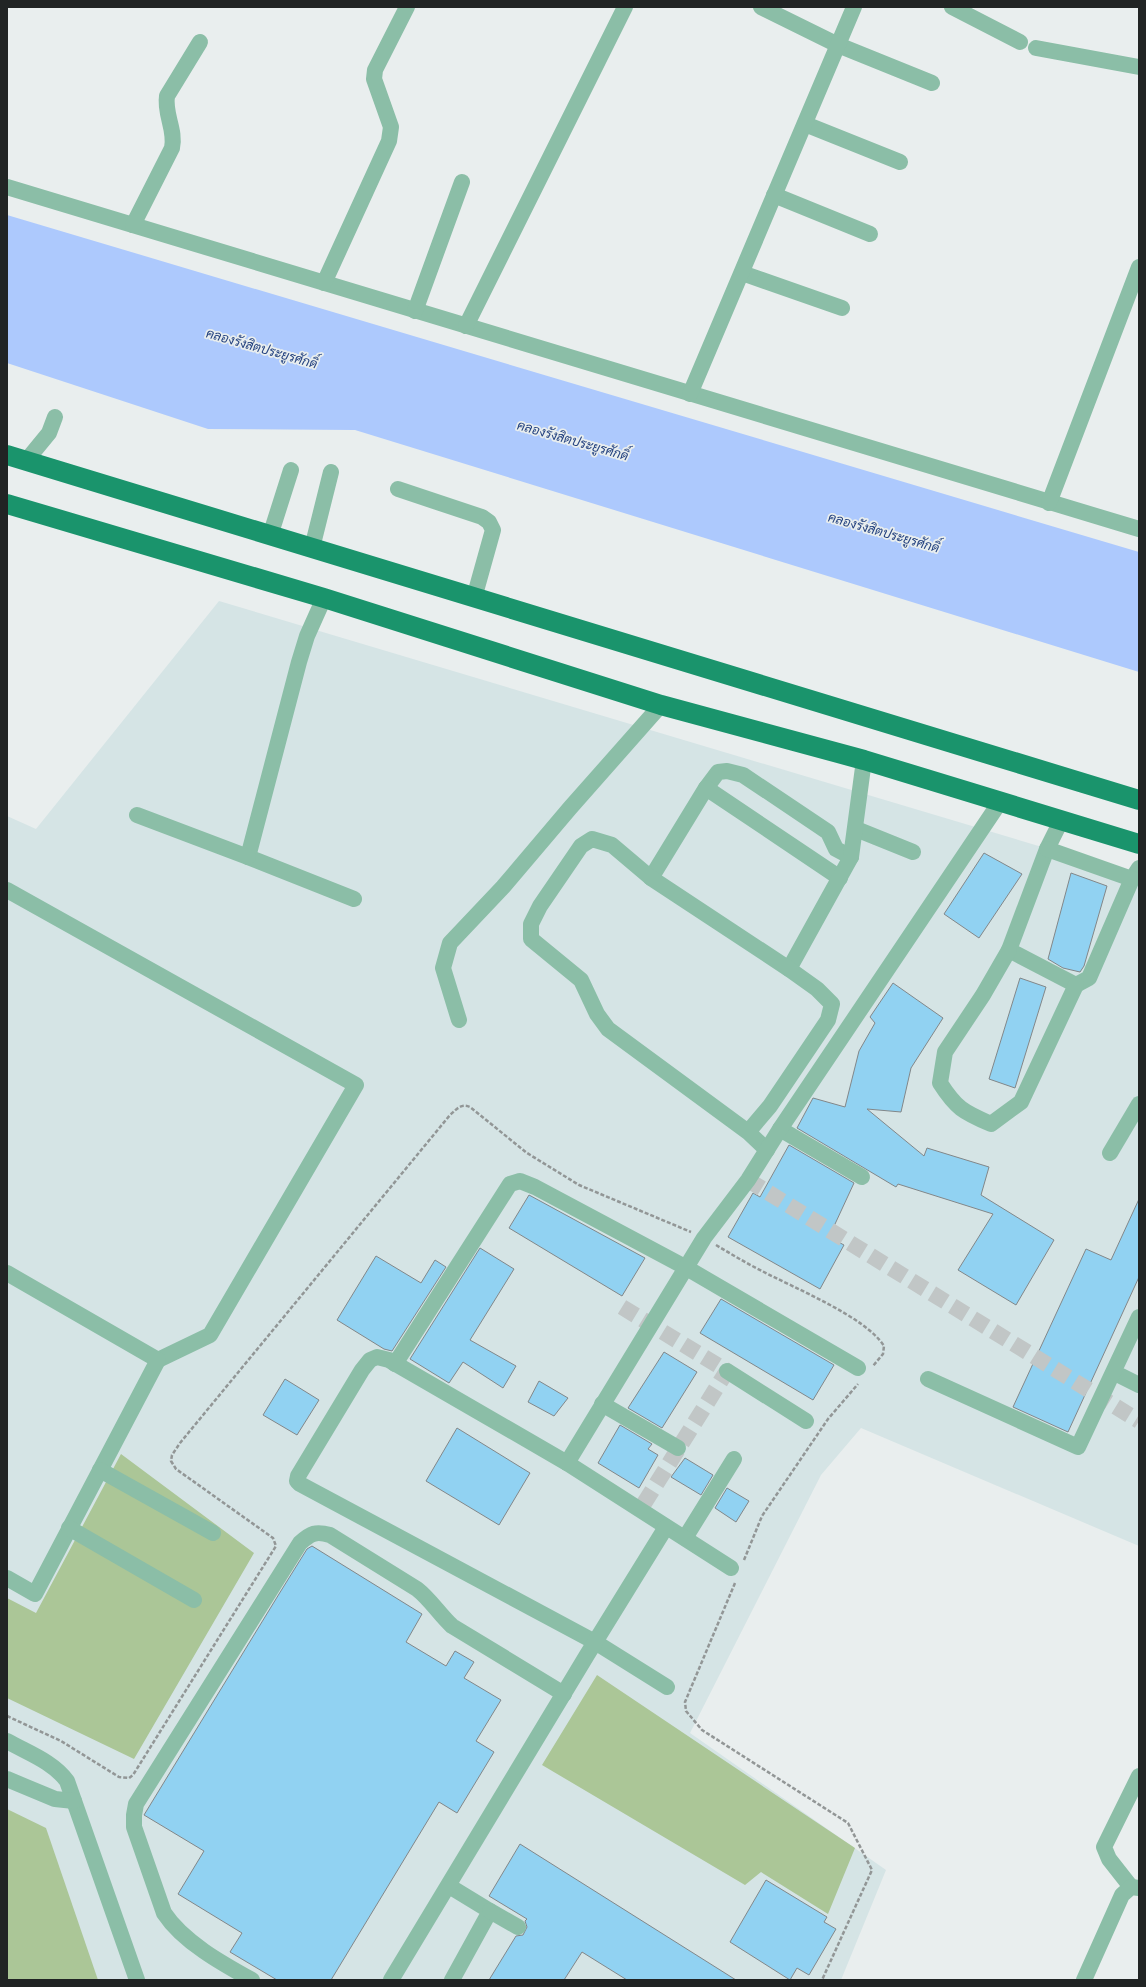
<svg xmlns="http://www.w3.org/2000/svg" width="1146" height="1987" viewBox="0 0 1146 1987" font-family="Bitter,Sarabun,serif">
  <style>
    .built { fill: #d5e4e5 }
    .green { fill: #abc697 }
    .water { fill: #adc9fd }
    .building { fill: #91d2f2; stroke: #828789 }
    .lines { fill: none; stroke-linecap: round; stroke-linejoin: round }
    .minor-tunnel { stroke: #c1c6c6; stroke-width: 16; stroke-dasharray: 16 8; stroke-linecap: butt }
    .path { stroke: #929696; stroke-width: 2.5; stroke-dasharray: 4 2; stroke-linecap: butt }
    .minor { stroke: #8bbea7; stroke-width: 16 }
    .major { stroke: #1a946c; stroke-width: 20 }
    .labels { text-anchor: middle; stroke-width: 3.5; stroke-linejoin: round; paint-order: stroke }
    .water-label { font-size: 13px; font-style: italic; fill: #264481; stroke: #e9eeee }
  </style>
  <rect width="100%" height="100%" fill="#e9eeee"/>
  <path class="built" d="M219 601 1139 876V1546L861 1428 821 1475 690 1733 886 1870 841 1980H7V816L36 829Z"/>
  <g class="green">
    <path d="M121 1454 254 1553 134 1759 7 1698V1598L36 1613Z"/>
    <path d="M597 1675 855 1848 828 1914 761 1872 745 1885 542 1765Z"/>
    <path d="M7 1809 46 1828 98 1980H7Z"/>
  </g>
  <path class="water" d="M7 215 1139 552V672L355 430 208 429 7 363Z"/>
  <g class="building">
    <path d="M984 853 1022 874 979 938 944 914Z"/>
    <path d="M1071 873 1107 886 1084 966 1080 972 1063 968 1048 959Z"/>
    <path d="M1020 978 1046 987 1015 1088 989 1079Z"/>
    <path d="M893 983 943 1018 911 1068 901 1112 867 1109 924 1156 927 1148 989 1167 981 1195 1054 1240 1016 1305 958 1270 993 1214 898 1184 896 1187 797 1128 813 1098 845 1107 859 1051 875 1023 870 1017Z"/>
    <path d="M789 1145 854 1183 829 1237 844 1245 820 1289 728 1237 753 1193 760 1197Z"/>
    <path d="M529 1195 645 1258 622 1296 509 1228Z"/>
    <path d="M1139 1199V1277L1068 1432 1013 1407 1086 1249 1111 1260Z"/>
    <path d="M480 1248 514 1269 470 1340 516 1366 503 1388 463 1362 449 1383 410 1359Z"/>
    <path d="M376 1256 421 1283 435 1260 446 1267 392 1351 384 1349 337 1320Z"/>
    <path d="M721 1299 834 1365 813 1400 700 1333Z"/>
    <path d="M664 1352 697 1372 662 1428 628 1408Z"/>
    <path d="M285 1379 319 1400 297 1435 263 1415Z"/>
    <path d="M539 1381 568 1398 554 1416 528 1402Z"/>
    <path d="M620 1425 652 1444 648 1449 658 1455 639 1488 598 1463Z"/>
    <path d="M457 1428 530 1473 499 1525 426 1481Z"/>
    <path d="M685 1458 713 1475 701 1495 671 1477Z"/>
    <path d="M727 1488 749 1501 736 1522 715 1508Z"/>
    <path d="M312 1546 422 1614 406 1642 446 1666 455 1651 474 1662 464 1678 501 1700 476 1741 494 1752 457 1813 439 1802 331 1980H277L230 1952 242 1933 178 1894 204 1851 144 1815 279 1594 307 1549Z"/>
    <path d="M520 1844 736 1980H627L582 1952 564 1980H489L516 1936 523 1935 527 1927 525 1921 527 1919 489 1896Z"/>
    <path d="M766 1880 827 1917 824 1922 836 1929 809 1975 797 1968 790 1980 730 1942Z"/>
  </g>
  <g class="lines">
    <g class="minor-tunnel">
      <path d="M748 1180 1139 1421"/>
      <path d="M622 1307 727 1371 640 1510"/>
    </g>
    <g class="path">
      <path d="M716 1245C731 1254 746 1263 762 1271 794 1288 866 1317 884 1346L883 1354 873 1366"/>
      <path d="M744 1560 762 1516 828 1419 858 1384"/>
      <path d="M735 1583 685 1702 686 1711 702 1730 848 1823 872 1870 822 1980"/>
      <path d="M7 1716 61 1741 119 1777 129 1778 133 1775 276 1546 273 1538 176 1469 171 1461 172 1455 180 1443 450 1115C457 1109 461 1103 470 1107L527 1153 579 1185 691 1232"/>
    </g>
    <g class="minor">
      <path d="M761 7 838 45 932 83"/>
      <path d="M952 7 1020 42"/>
      <path d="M1036 48 1139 67"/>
      <path d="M805 124 900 162"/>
      <path d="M7 187 1139 529"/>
      <path d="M774 195 870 234"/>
      <path d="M133 225 172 148C176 130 164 114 167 96L200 42"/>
      <path d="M742 273 842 308"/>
      <path d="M324 283 389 141 391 127 374 79 375 70 407 7"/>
      <path d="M415 311 462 182"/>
      <path d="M466 326 625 7"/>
      <path d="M690 394 854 7"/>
      <path d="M26 461 49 433 55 417"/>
      <path d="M398 489 482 517 489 522 493 530 474 598"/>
      <path d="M1049 503 1139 267"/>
      <path d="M270 536 291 470"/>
      <path d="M312 548 331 472"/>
      <path d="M324 598 307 636 299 662 248 857 354 899"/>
      <path d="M706 788 718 772 727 771 743 775 828 832 836 849 851 857"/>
      <path d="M137 815 248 857"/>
      <path d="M1061 821 1047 849 1009 950 1076 985 1089 978 1132 879 1139 868"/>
      <path d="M856 829 913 852"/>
      <path d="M1047 849 1132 879"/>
      <path d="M651 878 706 788 840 878"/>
      <path d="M7 890 356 1085 210 1335 158 1360"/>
      <path d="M1009 950 983 995 945 1052 940 1083C956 1108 963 1112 991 1124L1021 1102 1076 985"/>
      <path d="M789 969 851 857 864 760"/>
      <path d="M459 1020 443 968 450 943 503 887 570 808 661 705"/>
      <path d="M780 1129 862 1177"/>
      <path d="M748 1132 770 1106 828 1020 832 1004 817 989 789 969 651 878 612 845 592 839 581 846 540 906 531 924V939L581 980 597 1014 608 1029 748 1132 767 1150"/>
      <path d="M1110 1153 1139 1104"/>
      <path d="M7 1273 158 1360 35 1594 7 1578"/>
      <path d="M395 1364 510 1184 520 1181 535 1187 685 1267 858 1368"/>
      <path d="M727 1371 806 1421"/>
      <path d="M1121 1376 1139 1385"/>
      <path d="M928 1379 1078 1447 1139 1317"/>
      <path d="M602 1404 678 1448"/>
      <path d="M567 1463 389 1360 377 1357 370 1360 362 1370 298 1476 297 1481 300 1484 595 1642 667 1687"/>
      <path d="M100 1470 213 1533"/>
      <path d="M69 1528 194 1600"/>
      <path d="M685 1538 734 1459"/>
      <path d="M731 1568 567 1463 704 1238 748 1180 780 1129 1000 802"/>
      <path d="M7 1741C28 1753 52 1761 67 1781L137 1980"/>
      <path d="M7 1779 55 1799 74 1801"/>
      <path d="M449 1886 490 1911 452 1980"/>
      <path d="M1131 1887 1109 1859 1104 1847 1139 1776"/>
      <path d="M490 1911 518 1927"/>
      <path d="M252 1980C223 1964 183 1942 164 1913L134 1827V1815L136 1804 300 1543C311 1533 316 1531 330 1535L417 1589C431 1600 439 1614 452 1626L564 1694"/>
      <path d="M391 1980 587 1655 666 1527"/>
      <path d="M1084 1980 1122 1895 1131 1887 1139 1888"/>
    </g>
    <g class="major">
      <path d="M7 455 1139 800"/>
      <path d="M7 504 324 598 661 705 864 760 1139 844"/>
    </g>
  </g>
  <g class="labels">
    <g class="water-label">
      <text transform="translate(262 348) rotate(16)" y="5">คลองรังสิตประยูรศักดิ์</text>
      <text transform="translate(573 440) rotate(16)" y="5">คลองรังสิตประยูรศักดิ์</text>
      <text transform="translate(884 532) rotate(16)" y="5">คลองรังสิตประยูรศักดิ์</text>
    </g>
  </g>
  <rect width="1146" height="1987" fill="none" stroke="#212424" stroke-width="16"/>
</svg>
